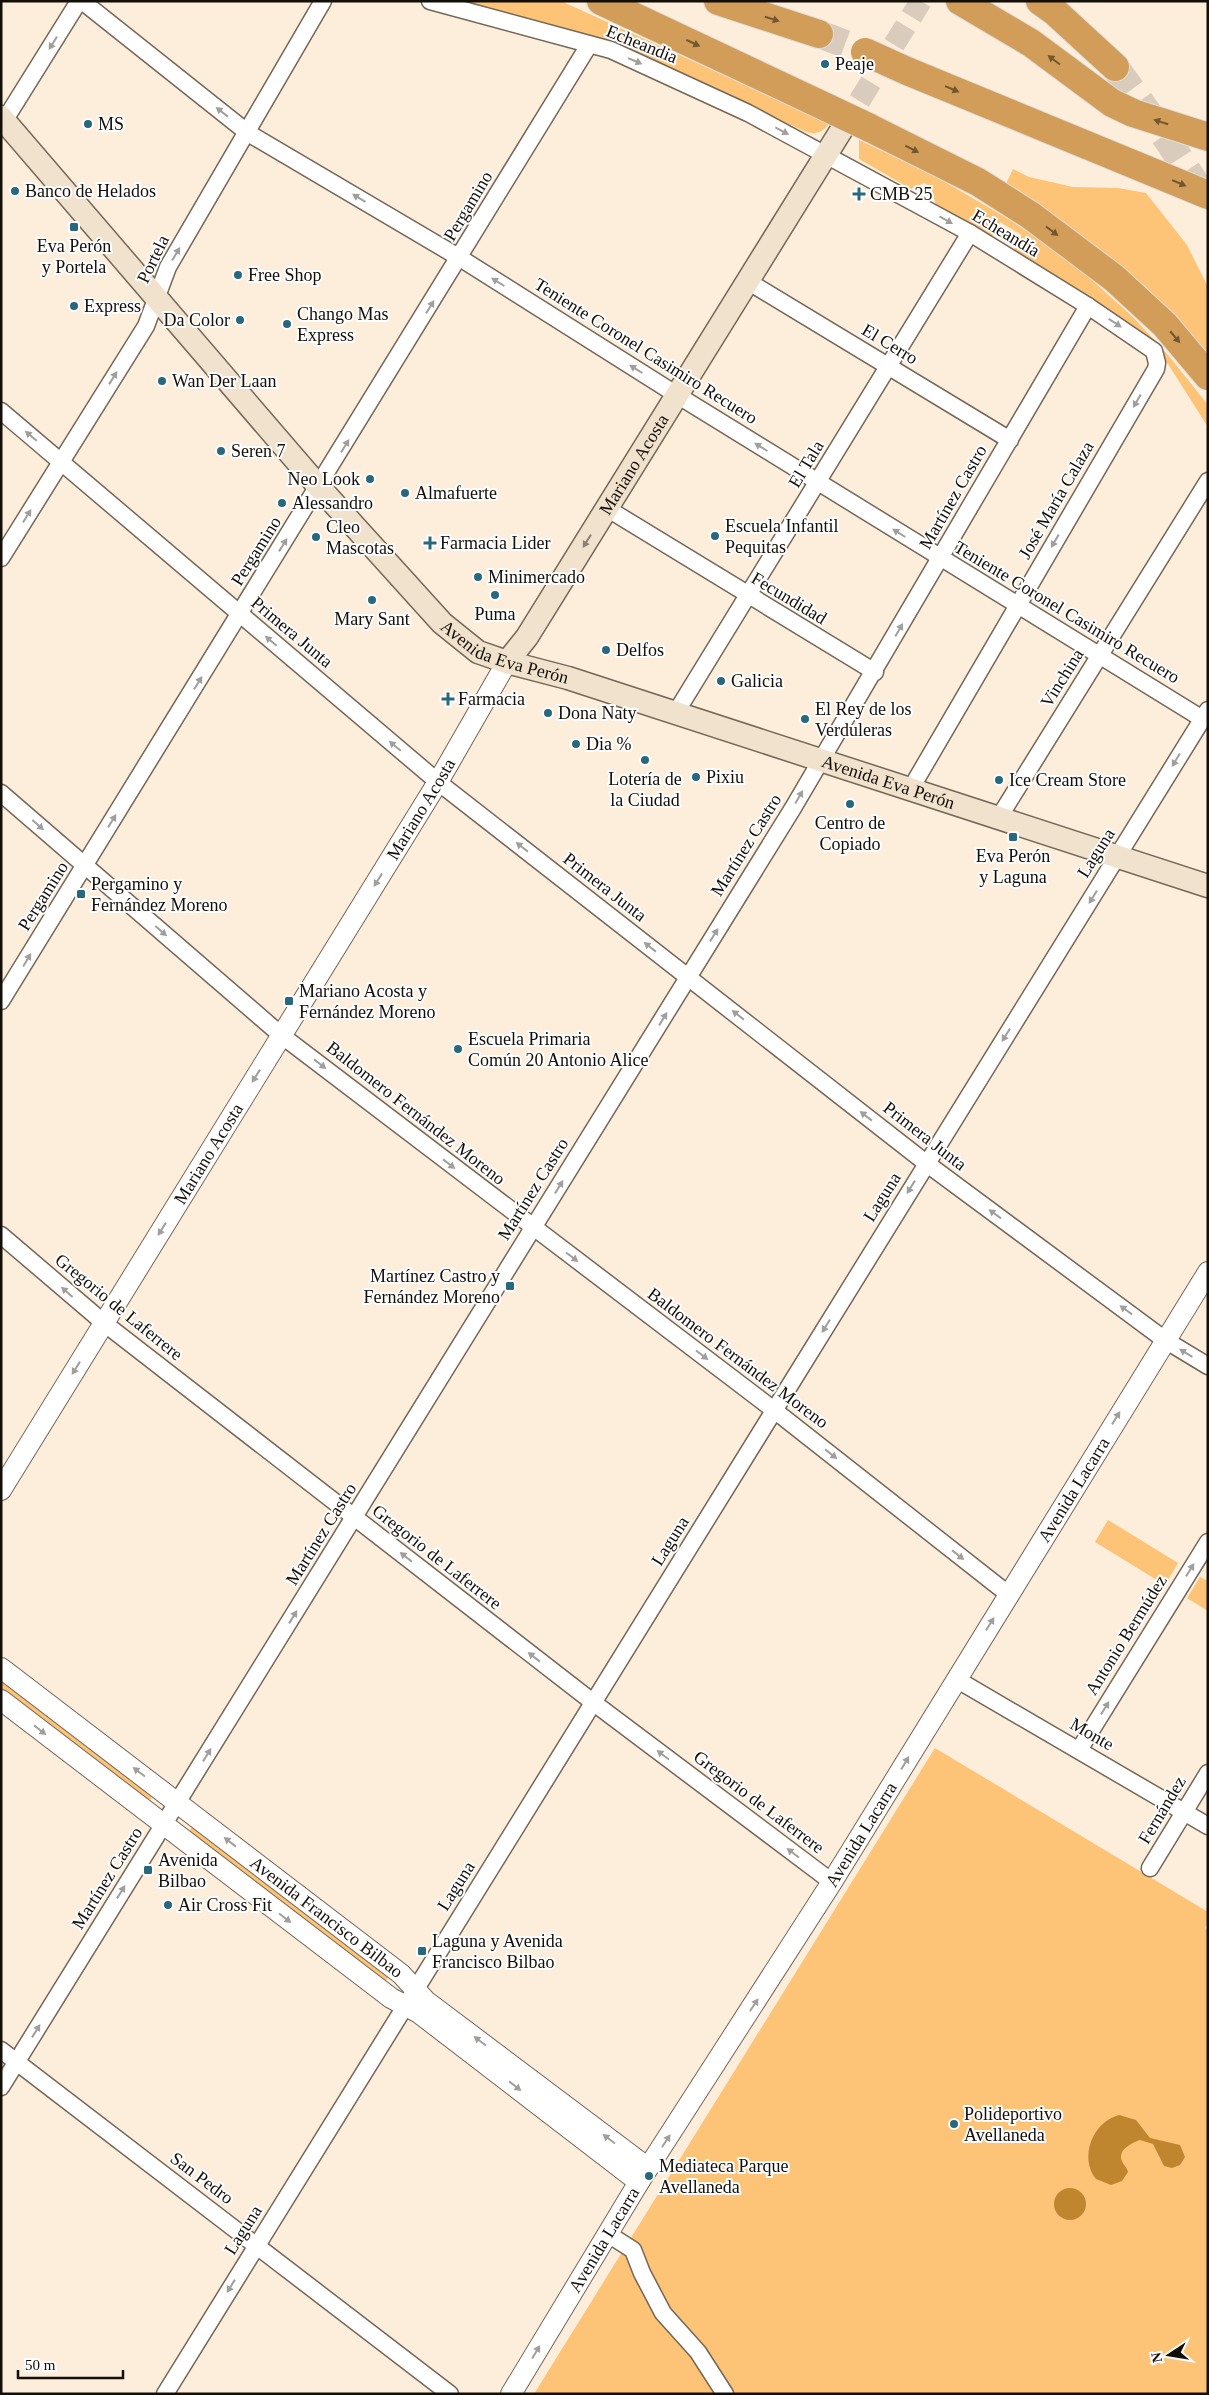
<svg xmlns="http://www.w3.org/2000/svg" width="1209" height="2395" viewBox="0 0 1209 2395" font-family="'Times New Roman',serif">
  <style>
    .green { fill: #fdc376 }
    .water { fill: #c0852f }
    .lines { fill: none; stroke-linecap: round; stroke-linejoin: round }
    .secondary-tunnel { stroke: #daccbc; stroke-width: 22; stroke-dasharray: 22 11; stroke-linecap: butt }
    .motorway-tunnel { stroke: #daccbc; stroke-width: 28; stroke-dasharray: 28 14; stroke-linecap: butt }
    .minor-casing { stroke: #746757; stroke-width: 19 }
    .tertiary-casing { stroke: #746757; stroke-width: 22 }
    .secondary-casing { stroke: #746757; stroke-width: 25 }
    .motorway-casing { stroke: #dedddc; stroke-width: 30 }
    .minor { stroke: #fff; stroke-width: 16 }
    .tertiary { stroke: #fff; stroke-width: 20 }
    .secondary { stroke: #f1e2cd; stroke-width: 22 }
    .motorway { stroke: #d19d58; stroke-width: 28 }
    .motorway-bridge-casing { stroke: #dedddc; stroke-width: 30; stroke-linecap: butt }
    .motorway-bridge { stroke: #d19d58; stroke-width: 28 }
    .oneway { fill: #725630 }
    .oneway2 { fill: #a19f9c }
    .oneway3 { fill: #8d8374 }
    .poi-dot { fill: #28687d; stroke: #fefefe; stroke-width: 2 }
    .labels { text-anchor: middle; stroke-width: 4; stroke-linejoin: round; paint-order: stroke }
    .street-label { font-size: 18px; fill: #130e08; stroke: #fefefe }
    .poi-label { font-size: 18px; fill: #130e08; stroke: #fefefe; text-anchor: start }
  </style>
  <rect width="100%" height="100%" fill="#fdeedc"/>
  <g class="green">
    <path d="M463 1H561L829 123C824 132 816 135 806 132L620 45Z"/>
    <path d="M859 140 933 175 1010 220 1073 263 1134 318 1169 356 1208 405V427L1168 364 1157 352 1072 286 1013 251 1022 235 1000 222 991 238 936 205 931 187 924 183 911 189 859 159Z"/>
    <path d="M1013 169 1029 177 1073 187 1118 188 1146 193 1187 245 1208 287V356C1156 284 1079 232 1006 184Z"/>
    <path d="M1108 1520 1178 1563 1165 1585 1095 1542Z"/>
    <path d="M1200 1577 1208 1581V1611L1187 1598Z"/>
    <path d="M1 1675 153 1794 151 1799 145 1801 1 1693Z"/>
    <path d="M935 1748 1208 1912V1923L1205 1928 1208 1930V2394H534Z"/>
    <path d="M196 1826 389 1976 385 1982 189 1833 191 1828Z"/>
  </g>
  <g class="water">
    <path d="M1119 2115 1136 2120 1150 2138 1180 2145 1185 2157 1180 2165 1172 2168 1164 2166 1153 2144 1140 2140C1132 2143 1117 2150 1122 2161 1124 2166 1127 2167 1128 2172L1122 2181 1111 2185 1096 2179C1079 2158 1092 2122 1119 2115Z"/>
    <circle cx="1070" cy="2204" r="16"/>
  </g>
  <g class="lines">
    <path class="secondary-tunnel" d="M842 129 921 1"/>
    <g class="motorway-tunnel">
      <path d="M819 34 848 45"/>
      <path d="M1115 67 1169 142 1208 203"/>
    </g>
    <g class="minor-casing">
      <g id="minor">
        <path d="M82 1 248 133 460 258 677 395 1201 718"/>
        <path d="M430 1 611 50 748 113 970 233 1088 306 1154 351 1157 363 1156 369 910 790"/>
        <path d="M1 126 79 1"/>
        <path d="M749 282 1010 440"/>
        <path d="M1 411 438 782 926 1163 1165 1340 1208 1366"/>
        <path d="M608 509 875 672"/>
        <path d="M1 558 146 326 168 267 323 1"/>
        <path d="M675 714 970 233"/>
        <path d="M1 793 281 1035 774 1410 1008 1594"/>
        <path d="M998 819 1208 481"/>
        <path d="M1 1001 589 45"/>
        <path d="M1 1235 104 1323 594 1703 832 1882"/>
        <path d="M956 1679 1208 1826"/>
        <path d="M1079 1750 1208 1542"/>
        <path d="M1150 1868 1208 1773"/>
        <path d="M1 2050 450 2394"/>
        <path d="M1 2087 793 808 1088 306"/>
        <path d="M608 2234 633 2250 642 2273 663 2313 698 2352 725 2394"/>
        <path d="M165 2394 1208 710"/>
      </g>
    </g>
    <g class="tertiary-casing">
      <g id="tertiary">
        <path id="s1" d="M1 1490 438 782 507 662"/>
        <path id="s2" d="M1 1668 401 1974 426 2001 648 2168"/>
        <path d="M1 1700 391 1998 419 2013 639 2182"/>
        <path id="s3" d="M511 2394 639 2182 832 1882 1208 1272"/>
      </g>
    </g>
    <g class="secondary-casing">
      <g id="secondary">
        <path id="s4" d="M1 117 319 487 442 623 478 652 507 662 568 678 1208 886"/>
        <path id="s5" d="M507 662 527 637 842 129"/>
      </g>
    </g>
    <g class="motorway-casing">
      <g id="motorway">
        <path d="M601 1 828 108"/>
        <path d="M718 1 819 34"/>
        <path d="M960 1 1031 43 1112 103 1133 113 1208 137"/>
        <path d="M1040 1 1054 11 1115 67"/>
        <path d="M907 71 1208 195"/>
        <path d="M868 127 978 182 1030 215 1114 278 1165 325 1208 376"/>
      </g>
    </g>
    <use href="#minor" class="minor"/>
    <use href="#tertiary" class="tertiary"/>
    <use href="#secondary" class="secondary"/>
    <use href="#motorway" class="motorway"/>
    <g class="motorway-bridge-casing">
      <g id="motorway-bridge">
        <path d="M865 52 907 71"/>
        <path d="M828 108 868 127"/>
      </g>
    </g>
    <use href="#motorway-bridge" class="motorway-bridge"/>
  </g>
  <defs><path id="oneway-solid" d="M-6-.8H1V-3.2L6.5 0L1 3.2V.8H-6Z" transform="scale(1.25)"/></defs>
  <g class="oneway">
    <use href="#oneway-solid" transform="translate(772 19) rotate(18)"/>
    <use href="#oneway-solid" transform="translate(693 43) rotate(25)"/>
    <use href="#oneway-solid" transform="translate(1054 60) rotate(-143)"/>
    <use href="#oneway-solid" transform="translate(952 89) rotate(23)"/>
    <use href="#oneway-solid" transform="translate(1161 122) rotate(-162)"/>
    <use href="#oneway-solid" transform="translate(912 149) rotate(27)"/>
    <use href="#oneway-solid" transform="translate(1179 183) rotate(23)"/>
    <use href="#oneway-solid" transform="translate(1052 231) rotate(37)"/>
    <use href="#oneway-solid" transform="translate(1175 337) rotate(50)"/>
  </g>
  <g class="oneway2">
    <use href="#oneway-solid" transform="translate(53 43) rotate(122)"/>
    <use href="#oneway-solid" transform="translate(635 61) rotate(23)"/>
    <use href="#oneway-solid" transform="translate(222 112) rotate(-142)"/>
    <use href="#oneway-solid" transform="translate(782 131) rotate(28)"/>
    <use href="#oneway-solid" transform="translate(359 198) rotate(-149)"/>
    <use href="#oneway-solid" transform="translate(946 220) rotate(29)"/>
    <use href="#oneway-solid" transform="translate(176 254) rotate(-59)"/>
    <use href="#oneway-solid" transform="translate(498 282) rotate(-148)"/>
    <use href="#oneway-solid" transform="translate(430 307) rotate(-58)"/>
    <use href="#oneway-solid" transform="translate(1115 323) rotate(33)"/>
    <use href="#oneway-solid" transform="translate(636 369) rotate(-148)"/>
    <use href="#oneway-solid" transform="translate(113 378) rotate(-58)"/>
    <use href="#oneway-solid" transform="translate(1137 401) rotate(120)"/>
    <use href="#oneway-solid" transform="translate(31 436) rotate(-140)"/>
    <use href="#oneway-solid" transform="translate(345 446) rotate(-58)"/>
    <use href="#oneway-solid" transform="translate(761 447) rotate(-148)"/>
    <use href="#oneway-solid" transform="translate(27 516) rotate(-58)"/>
    <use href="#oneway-solid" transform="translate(899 533) rotate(-148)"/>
    <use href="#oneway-solid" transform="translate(1055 541) rotate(120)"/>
    <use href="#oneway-solid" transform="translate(283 545) rotate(-58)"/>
    <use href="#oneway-solid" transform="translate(899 630) rotate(-60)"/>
    <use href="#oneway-solid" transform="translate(271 641) rotate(-140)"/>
    <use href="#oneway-solid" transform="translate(198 683) rotate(-58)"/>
    <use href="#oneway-solid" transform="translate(395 746) rotate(-140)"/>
    <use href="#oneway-solid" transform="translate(1176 760) rotate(121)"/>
    <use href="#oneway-solid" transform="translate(799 797) rotate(-60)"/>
    <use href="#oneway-solid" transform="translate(112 821) rotate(-58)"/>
    <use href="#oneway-solid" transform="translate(38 825) rotate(41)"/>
    <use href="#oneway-solid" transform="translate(522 847) rotate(-142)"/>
    <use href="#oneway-solid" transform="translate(378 880) rotate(122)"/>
    <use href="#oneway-solid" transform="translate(1093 897) rotate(122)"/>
    <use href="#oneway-solid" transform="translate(161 931) rotate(41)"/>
    <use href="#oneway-solid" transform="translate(714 935) rotate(-58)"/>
    <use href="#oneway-solid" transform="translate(650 947) rotate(-142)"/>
    <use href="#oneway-solid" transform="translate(27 960) rotate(-59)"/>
    <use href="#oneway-solid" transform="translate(738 1015) rotate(-142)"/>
    <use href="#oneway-solid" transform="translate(663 1019) rotate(-58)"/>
    <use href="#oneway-solid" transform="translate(1006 1035) rotate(122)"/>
    <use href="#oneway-solid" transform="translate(320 1064) rotate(38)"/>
    <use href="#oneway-solid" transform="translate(256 1076) rotate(122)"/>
    <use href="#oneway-solid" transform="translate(866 1116) rotate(-142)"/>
    <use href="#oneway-solid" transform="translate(449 1164) rotate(38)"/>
    <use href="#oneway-solid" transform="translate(559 1187) rotate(-58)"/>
    <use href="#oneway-solid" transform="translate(911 1187) rotate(122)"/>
    <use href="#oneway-solid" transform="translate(995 1214) rotate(-144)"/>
    <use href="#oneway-solid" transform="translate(162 1229) rotate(122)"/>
    <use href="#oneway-solid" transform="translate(572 1257) rotate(37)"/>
    <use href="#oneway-solid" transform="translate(67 1292) rotate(-139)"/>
    <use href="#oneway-solid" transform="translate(1126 1310) rotate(-144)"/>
    <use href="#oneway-solid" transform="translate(826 1326) rotate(122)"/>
    <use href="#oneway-solid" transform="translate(1186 1353) rotate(-149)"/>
    <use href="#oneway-solid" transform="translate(702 1355) rotate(37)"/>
    <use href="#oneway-solid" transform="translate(76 1368) rotate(122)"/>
    <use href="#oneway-solid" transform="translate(1116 1418) rotate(-58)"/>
    <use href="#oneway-solid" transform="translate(831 1454) rotate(38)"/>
    <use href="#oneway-solid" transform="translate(958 1555) rotate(38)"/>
    <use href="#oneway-solid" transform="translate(406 1557) rotate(-142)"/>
    <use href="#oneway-solid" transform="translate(1190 1570) rotate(-58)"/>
    <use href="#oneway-solid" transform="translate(293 1617) rotate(-58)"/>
    <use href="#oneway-solid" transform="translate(990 1624) rotate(-58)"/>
    <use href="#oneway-solid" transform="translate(534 1657) rotate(-142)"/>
    <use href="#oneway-solid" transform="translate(1105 1708) rotate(-58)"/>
    <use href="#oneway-solid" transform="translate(40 1730) rotate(38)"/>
    <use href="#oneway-solid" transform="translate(207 1755) rotate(-58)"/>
    <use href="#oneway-solid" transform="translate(663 1755) rotate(-143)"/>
    <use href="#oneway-solid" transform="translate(905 1763) rotate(-59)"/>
    <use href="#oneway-solid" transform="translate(139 1772) rotate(-143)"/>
    <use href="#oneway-solid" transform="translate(230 1842) rotate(-142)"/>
    <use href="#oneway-solid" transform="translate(793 1853) rotate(-143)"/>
    <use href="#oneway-solid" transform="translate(121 1892) rotate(-58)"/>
    <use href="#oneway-solid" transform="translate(285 1918) rotate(37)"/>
    <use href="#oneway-solid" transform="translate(754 2005) rotate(-57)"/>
    <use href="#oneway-solid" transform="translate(36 2031) rotate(-58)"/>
    <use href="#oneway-solid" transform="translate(480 2041) rotate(-143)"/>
    <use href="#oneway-solid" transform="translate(515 2086) rotate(38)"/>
    <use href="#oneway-solid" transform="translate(609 2139) rotate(-143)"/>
    <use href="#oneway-solid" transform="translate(666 2141) rotate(-57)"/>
    <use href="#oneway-solid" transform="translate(231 2286) rotate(122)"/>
    <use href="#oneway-solid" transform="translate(536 2352) rotate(-59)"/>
  </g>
  <use class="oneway3" href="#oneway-solid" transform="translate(587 541) rotate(122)"/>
  <g class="poi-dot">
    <circle cx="825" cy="64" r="5"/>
    <circle cx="88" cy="124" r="5"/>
    <circle cx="15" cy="191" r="5"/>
    <path d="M856.5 186.5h5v5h5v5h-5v5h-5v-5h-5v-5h5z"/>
    <rect x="69" y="222" width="10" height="10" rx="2.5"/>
    <circle cx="238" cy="275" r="5"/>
    <circle cx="74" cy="306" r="5"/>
    <circle cx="240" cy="320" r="5"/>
    <circle cx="287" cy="324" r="5"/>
    <circle cx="162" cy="381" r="5"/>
    <circle cx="221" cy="451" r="5"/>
    <circle cx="370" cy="479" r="5"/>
    <circle cx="405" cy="493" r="5"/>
    <circle cx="282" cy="503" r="5"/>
    <circle cx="715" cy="536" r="5"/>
    <circle cx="316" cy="537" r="5"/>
    <path d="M427.5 535.5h5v5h5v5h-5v5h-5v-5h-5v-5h5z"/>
    <circle cx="478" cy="577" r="5"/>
    <circle cx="495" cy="595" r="5"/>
    <circle cx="372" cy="600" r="5"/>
    <circle cx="606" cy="650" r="5"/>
    <circle cx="721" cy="681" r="5"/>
    <path d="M445.5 691.5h5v5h5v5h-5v5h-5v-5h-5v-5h5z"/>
    <circle cx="548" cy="713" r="5"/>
    <circle cx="805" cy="719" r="5"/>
    <circle cx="576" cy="744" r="5"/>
    <circle cx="645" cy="760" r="5"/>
    <circle cx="696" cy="777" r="5"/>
    <circle cx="999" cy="780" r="5"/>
    <circle cx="850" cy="804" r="5"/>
    <rect x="1008" y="832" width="10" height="10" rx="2.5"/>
    <rect x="76" y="889" width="10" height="10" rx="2.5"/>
    <rect x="284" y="996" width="10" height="10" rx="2.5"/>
    <circle cx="458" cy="1049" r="5"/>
    <rect x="505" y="1281" width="10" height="10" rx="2.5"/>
    <rect x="143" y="1865" width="10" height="10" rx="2.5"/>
    <circle cx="168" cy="1905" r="5"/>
    <rect x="417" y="1946" width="10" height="10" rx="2.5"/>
    <circle cx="954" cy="2124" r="5"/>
    <circle cx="649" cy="2176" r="5"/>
  </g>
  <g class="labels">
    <g class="street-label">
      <text transform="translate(642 44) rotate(22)" y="6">Echeandia</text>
      <text transform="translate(468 206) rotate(-59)" y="6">Pergamino</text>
      <text transform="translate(1006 233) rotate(31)" y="6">Echeandía</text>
      <text transform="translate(153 259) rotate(-64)" y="6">Portela</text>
      <text transform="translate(890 344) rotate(31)" y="6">El Cerro</text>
      <text transform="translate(646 351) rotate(32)" y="6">Teniente Coronel Casimiro Recuero</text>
      <text transform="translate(806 464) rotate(-59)" y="6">El Tala</text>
      <text dy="6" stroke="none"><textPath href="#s5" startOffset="235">Mariano Acosta</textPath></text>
      <text transform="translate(953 497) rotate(-60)" y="6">Martínez Castro</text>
      <text transform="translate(1056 500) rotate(-60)" y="6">José María Calaza</text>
      <text transform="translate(256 551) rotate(-58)" y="6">Pergamino</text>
      <text transform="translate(789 598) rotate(31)" y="6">Fecundidad</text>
      <text transform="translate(1067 612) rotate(31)" y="6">Teniente Coronel Casimiro Recuero</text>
      <text transform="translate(292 632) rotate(40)" y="6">Primera Junta</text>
      <text dy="6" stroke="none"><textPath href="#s4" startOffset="742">Avenida Eva Perón</textPath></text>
      <text transform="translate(1062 678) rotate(-58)" y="6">Vinchina</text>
      <text dy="6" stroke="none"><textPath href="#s4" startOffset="1148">Avenida Eva Perón</textPath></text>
      <text dy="6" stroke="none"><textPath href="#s1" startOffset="800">Mariano Acosta</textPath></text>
      <text transform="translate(746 845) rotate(-58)" y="6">Martínez Castro</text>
      <text transform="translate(1096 853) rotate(-58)" y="6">Laguna</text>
      <text transform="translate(605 887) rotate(38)" y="6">Primera Junta</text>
      <text transform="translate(43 896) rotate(-58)" y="6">Pergamino</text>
      <text transform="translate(416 1113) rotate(38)" y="6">Baldomero Fernández Moreno</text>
      <text transform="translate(925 1136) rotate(38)" y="6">Primera Junta</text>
      <text dy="6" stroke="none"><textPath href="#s1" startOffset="395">Mariano Acosta</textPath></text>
      <text transform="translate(533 1189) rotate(-58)" y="6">Martínez Castro</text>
      <text transform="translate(882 1197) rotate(-58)" y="6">Laguna</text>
      <text transform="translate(119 1307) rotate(39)" y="6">Gregorio de Laferrere</text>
      <text transform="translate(738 1358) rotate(37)" y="6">Baldomero Fernández Moreno</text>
      <text dy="6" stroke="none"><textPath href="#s3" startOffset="1065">Avenida Lacarra</textPath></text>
      <text transform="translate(321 1534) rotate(-58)" y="6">Martínez Castro</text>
      <text transform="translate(670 1541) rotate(-58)" y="6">Laguna</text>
      <text transform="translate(437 1557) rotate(38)" y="6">Gregorio de Laferrere</text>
      <text transform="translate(1126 1635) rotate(-58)" y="6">Antonio Bermúdez</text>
      <text transform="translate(1092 1734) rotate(30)" y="6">Monte</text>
      <text transform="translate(759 1802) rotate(37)" y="6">Gregorio de Laferrere</text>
      <text transform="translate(1162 1810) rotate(-59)" y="6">Fernández</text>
      <text dy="6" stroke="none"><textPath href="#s3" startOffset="660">Avenida Lacarra</textPath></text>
      <text transform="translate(107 1878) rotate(-58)" y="6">Martínez Castro</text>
      <text transform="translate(456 1886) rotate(-58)" y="6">Laguna</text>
      <text dy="6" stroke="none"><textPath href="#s2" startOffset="410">Avenida Francisco Bilbao</textPath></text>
      <text transform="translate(202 2178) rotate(37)" y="6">San Pedro</text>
      <text transform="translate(243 2230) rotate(-58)" y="6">Laguna</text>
      <text dy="6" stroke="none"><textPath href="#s3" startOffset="180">Avenida Lacarra</textPath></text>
    </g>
    <g class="poi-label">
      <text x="835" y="70">Peaje</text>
      <text x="98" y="130">MS</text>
      <text x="25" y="197">Banco de Helados</text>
      <text x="870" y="200">CMB 25</text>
      <text x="74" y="252" text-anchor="middle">Eva Perón<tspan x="74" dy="21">y Portela</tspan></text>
      <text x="248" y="281">Free Shop</text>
      <text x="84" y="312">Express</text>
      <text x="297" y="320">Chango Mas<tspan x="297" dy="21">Express</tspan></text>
      <text x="230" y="326" text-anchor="end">Da Color</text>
      <text x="172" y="387">Wan Der Laan</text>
      <text x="231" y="457">Seren 7</text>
      <text x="360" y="485" text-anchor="end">Neo Look</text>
      <text x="415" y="499">Almafuerte</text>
      <text x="292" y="509">Alessandro</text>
      <text x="725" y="532">Escuela Infantil<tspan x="725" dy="21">Pequitas</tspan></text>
      <text x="326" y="533">Cleo<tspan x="326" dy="21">Mascotas</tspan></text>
      <text x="440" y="549">Farmacia Lider</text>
      <text x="488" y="583">Minimercado</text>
      <text x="495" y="620" text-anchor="middle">Puma</text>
      <text x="372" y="625" text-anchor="middle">Mary Sant</text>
      <text x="616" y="656">Delfos</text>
      <text x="731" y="687">Galicia</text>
      <text x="458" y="705">Farmacia</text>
      <text x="815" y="715">El Rey de los<tspan x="815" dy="21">Verduleras</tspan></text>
      <text x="558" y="719">Dona Naty</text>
      <text x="586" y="750">Dia %</text>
      <text x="706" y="783">Pixiu</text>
      <text x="645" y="785" text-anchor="middle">Lotería de<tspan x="645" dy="21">la Ciudad</tspan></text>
      <text x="1009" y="786">Ice Cream Store</text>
      <text x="850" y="829" text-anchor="middle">Centro de<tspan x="850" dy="21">Copiado</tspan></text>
      <text x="1013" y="862" text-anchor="middle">Eva Perón<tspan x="1013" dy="21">y Laguna</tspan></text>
      <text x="91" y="890">Pergamino y<tspan x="91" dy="21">Fernández Moreno</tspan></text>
      <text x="299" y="997">Mariano Acosta y<tspan x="299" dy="21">Fernández Moreno</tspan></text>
      <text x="468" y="1045">Escuela Primaria<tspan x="468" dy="21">Común 20 Antonio Alice</tspan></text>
      <text x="500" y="1282" text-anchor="end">Martínez Castro y<tspan x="500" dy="21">Fernández Moreno</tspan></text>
      <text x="158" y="1866">Avenida<tspan x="158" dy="21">Bilbao</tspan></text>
      <text x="178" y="1911">Air Cross Fit</text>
      <text x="432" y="1947">Laguna y Avenida<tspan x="432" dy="21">Francisco Bilbao</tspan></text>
      <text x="964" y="2120">Polideportivo<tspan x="964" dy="21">Avellaneda</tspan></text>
      <text x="659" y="2172">Mediateca Parque<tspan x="659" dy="21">Avellaneda</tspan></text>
    </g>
  </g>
  <rect width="1209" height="2395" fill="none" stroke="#130e08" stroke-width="5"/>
  <g transform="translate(1169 2355) rotate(258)" stroke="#fefefe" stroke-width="4" paint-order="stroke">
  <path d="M0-4L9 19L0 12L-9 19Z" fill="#130e08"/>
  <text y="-8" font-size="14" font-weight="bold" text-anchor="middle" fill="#130e08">N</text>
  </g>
  <path d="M18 2370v8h105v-8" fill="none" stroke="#130e08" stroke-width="2.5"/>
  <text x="25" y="2370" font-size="15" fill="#130e08" stroke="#fefefe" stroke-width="4" paint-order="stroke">50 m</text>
</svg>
